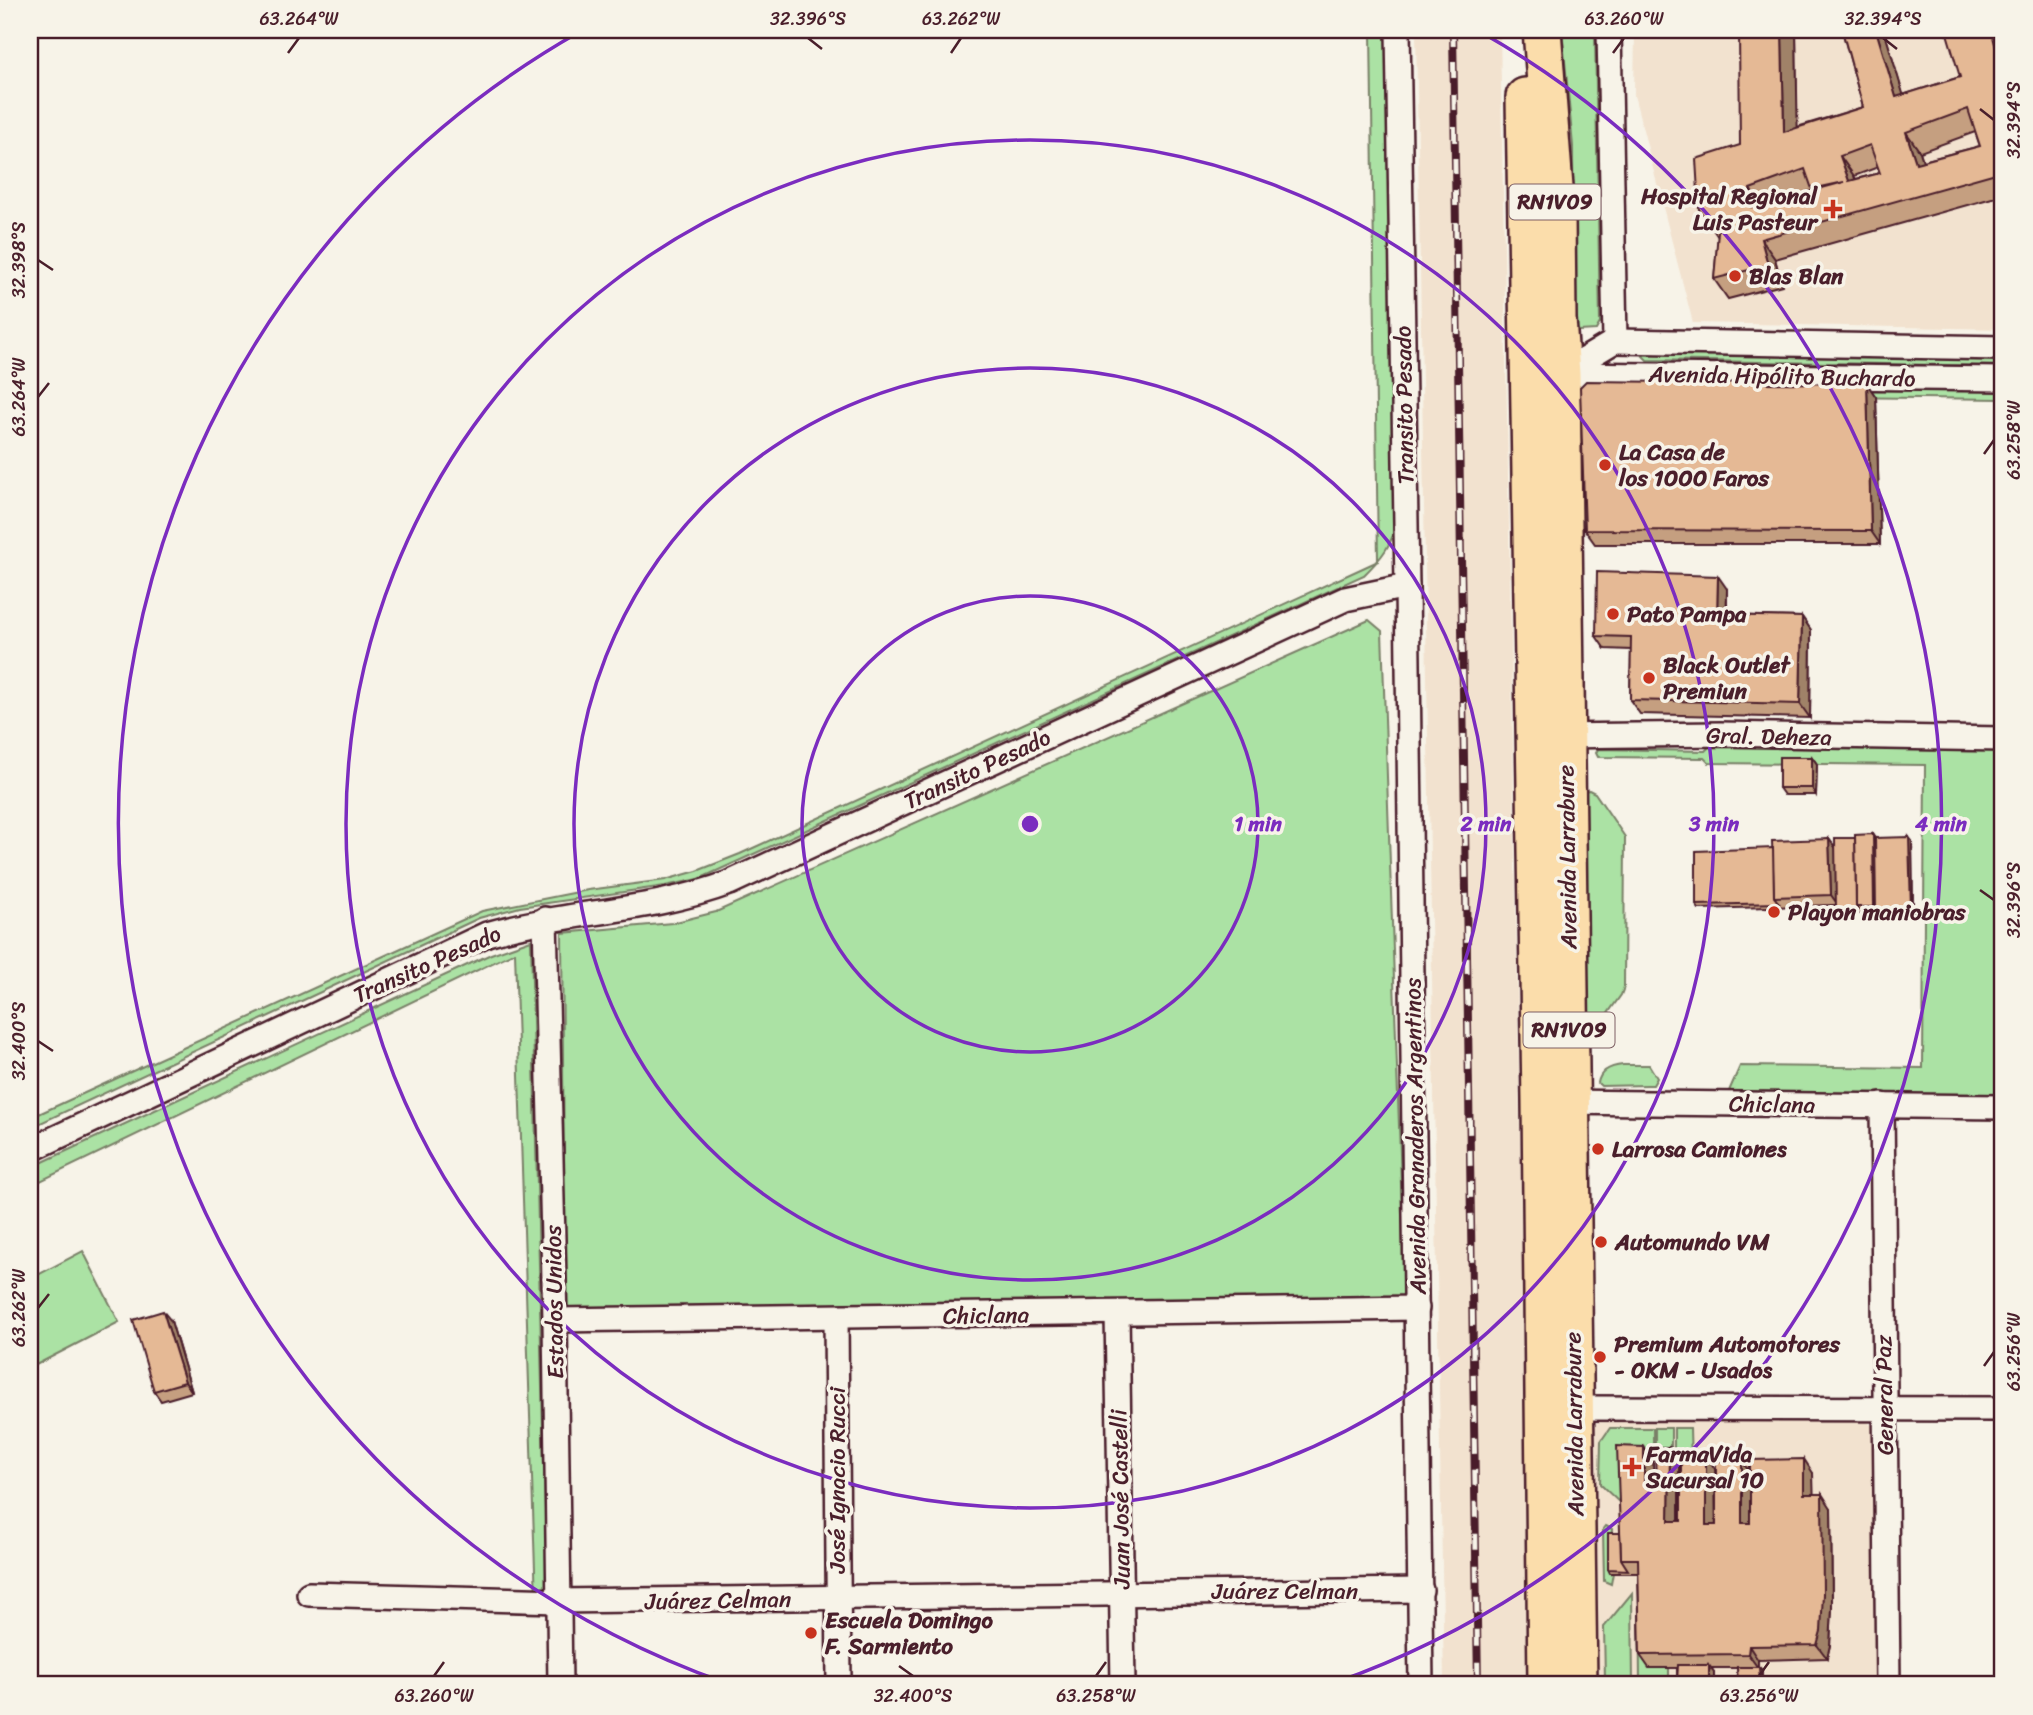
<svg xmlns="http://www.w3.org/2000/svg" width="2033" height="1715" viewBox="0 0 2033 1715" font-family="Sriracha,sans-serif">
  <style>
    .built { fill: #f2e2cf }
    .green { fill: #abe2a4; stroke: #7a8068; stroke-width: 2 }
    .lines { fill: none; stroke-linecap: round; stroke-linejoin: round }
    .minor-casing { stroke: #4a1f2b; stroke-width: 28 }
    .primary-casing { stroke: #4a1f2b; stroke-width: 42 }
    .minor { stroke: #f7f3e8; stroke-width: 23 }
    .primary { stroke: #fbddab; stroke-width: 37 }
    .rail-casing { stroke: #4a1f2b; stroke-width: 8 }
    .rail { stroke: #f7f3e8; stroke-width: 5; stroke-dasharray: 16; stroke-linecap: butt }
    .wall { fill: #c59f80; stroke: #4a1f2b; stroke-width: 2; fill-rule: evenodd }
    .shaded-wall { fill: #a08268; stroke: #4a1f2b; stroke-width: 2 }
    .building { fill: #e5b995; stroke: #4a1f2b; stroke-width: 2; fill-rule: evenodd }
    .ticks { fill: none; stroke: #4a1f2b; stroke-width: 2.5 }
    .ring { fill: none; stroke: #7b2cbf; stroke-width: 3.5 }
    .poi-dot { fill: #c8321e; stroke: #f7f3e8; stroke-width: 2.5 }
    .labels { text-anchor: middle; stroke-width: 7; stroke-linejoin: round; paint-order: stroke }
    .shield { fill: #f7f3e8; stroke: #7e5f64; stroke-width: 2 }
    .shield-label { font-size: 21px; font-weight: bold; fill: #4a1f2b }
    .poi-label { font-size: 23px; font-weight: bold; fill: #4a1f2b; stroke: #f7f3e8; text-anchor: start }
    .street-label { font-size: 23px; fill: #4a1f2b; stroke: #f7f3e8 }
    .centre { fill: #7b2cbf; stroke: #f7f3e8; stroke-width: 3.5 }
    .ring-label { font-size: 21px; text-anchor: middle; font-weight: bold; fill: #7b2cbf; stroke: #f7f3e8; stroke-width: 7; stroke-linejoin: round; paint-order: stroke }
    .neatline { fill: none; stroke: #4a1f2b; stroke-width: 2.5 }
    .ticks-label { font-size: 18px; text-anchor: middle; fill: #4a1f2b }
  </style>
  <rect width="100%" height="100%" fill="#f7f3e8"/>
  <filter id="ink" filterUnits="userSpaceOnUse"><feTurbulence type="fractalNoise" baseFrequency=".0143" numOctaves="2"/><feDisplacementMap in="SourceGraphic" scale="14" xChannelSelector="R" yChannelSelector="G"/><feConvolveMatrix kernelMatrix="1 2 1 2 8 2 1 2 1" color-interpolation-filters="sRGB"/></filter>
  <g filter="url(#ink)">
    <g class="built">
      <path d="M1416 30H1500L1530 1685H1444Z"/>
      <path d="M1635 30H2003V329L1693 323 1634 95Z"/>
      <path d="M1606 1418 1862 1419 1873 1426 1875 1431 1879 1685H1594L1590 1434 1593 1425Z"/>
    </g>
    <g class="green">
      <path d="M1371 30H1386L1394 532C1388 551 1377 562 1364 575L699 879 665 886 520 907 479 918 30 1128V1118L482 911 588 890 665 880 697 871 740 854 1378 561Z"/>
      <path d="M1562 30H1595L1600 323 1596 330 1579 331 1574 326 1573 146Z"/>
      <path d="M1647 351 2003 358V366L1647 360 1643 356Z"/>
      <path d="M1595 383 2003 388V399L1595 394Z"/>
      <path d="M1369 620 1382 631 1405 1300 565 1309 562 933 672 923 716 912Z"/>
      <path d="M1711 745 2003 749V1096L1729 1091 1740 1066 1923 1068 1925 765 1709 763 1704 758 1598 757 1596 753 1598 749 1705 751Z"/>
      <path d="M1589 790 1595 793 1625 837 1624 987 1621 995 1596 1030 1589 1031 1585 1028 1583 791Z"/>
      <path d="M531 940 547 1590 536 1601 515 952 30 1186V1168L491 954Z"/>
      <path d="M1623 1065H1649L1657 1078 1653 1085H1648L1601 1086 1598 1083C1600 1070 1612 1066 1623 1065Z"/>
      <path d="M83 1251 119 1322 30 1368V1279Z"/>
      <path d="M1610 1428H1653V1456H1622V1505L1600 1484 1601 1441Z"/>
      <rect x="1655" y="1428" width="16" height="28"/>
      <path d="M1674 1428H1690L1691 1463 1683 1456H1674Z"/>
      <path d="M1606 1526 1612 1529 1610 1572 1613 1573 1611 1584 1604 1581 1603 1530Z"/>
      <path d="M1639 1573 1650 1668H1669V1685H1640Z"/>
      <path d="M1632 1593 1633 1685H1610L1605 1681 1604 1627Z"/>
    </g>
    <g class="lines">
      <g class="minor-casing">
        <g id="minor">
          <path d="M1398 30 1407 586 1421 1685"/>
          <path d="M1609 30 1615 341"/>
          <path d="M1615 341 2003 348"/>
          <path d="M1560 374 1615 341"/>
          <path d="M1561 374 2003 379"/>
          <path d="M1555 736 1720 734 2003 739"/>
          <path d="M545 919 555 1320 560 1685"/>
          <path d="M1558 1102 2003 1107"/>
          <path d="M1882 1105 1888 1685"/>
          <path d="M30 1150 487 934C567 911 651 912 729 883L1345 599 1407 586"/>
          <path d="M1117 1313 1123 1685"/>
          <path d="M836 1317 839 1685"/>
          <path d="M555 1320 1417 1308"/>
          <path d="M1574 1408 2003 1409"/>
          <path d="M309 1594 558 1601 1421 1590"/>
        </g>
      </g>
      <g class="primary-casing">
        <g id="primary">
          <path d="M1542 30 1556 214 1557 319 1561 374 1578 1685"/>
          <path d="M1525 97 1541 1101 1547 1685"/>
        </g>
      </g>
      <use href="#minor" class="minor"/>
      <use href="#primary" class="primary"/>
      <g class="rail-casing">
        <path id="rail" d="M1453 30 1478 1685"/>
      </g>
      <use href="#rail" class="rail"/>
    </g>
    <g class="wall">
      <path d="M1796 30 1797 127 1863 107 1842 30H1884L1903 95 1960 77 2003 44V195L1775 259 1782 285 1728 299 1714 279 1718 237 1699 209 1740 145ZM1975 132 1980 146 1923 161 1920 152ZM1878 167 1880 173 1856 179 1854 176Z"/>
      <path d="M1867 384 1876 397 1880 544H1595L1585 530Z"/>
      <path d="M1727 589V615L1802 617 1811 630 1810 718 1640 714 1630 700 1631 650 1605 649 1596 636Z"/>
      <path d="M1812 757 1817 764 1816 795H1784L1779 788Z"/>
      <path d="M1873 834 1875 838 1912 841 1913 913 1839 914 1836 911V905L1699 909 1696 905 1773 848 1829 839 1835 847 1855 838Z"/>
      <path d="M171 1321 192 1392 161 1401 154 1391Z"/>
      <path d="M1644 1447 1653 1460V1486H1656L1679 1460V1521H1681L1706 1455 1715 1469 1716 1525 1743 1462 1813 1473V1494L1831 1508 1832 1607 1830 1645 1827 1658 1758 1660V1667H1759L1762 1670V1685H1739L1738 1683 1737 1668H1711L1714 1672V1685H1680L1677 1682V1668H1649L1640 1655 1638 1573H1610L1608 1569 1620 1533Z"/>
    </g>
    <g class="shaded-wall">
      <path d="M1782 30H1796L1798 152 1784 132Z"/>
      <path d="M1876 30H1884L1910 117 1896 97Z"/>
      <path d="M1991 30H1999L2003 44V72Z"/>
      <path d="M1906 132 1920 152 1930 183 1916 163Z"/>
      <path d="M1840 156 1854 176 1863 201 1849 181Z"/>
      <path d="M1750 189 1764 209 1752 207Z"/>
      <path d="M1761 239 1775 259 1782 285 1768 265Z"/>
      <path d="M1867 384 1876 397 1880 544 1871 531Z"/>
      <path d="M1718 576 1727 589 1726 628 1717 615Z"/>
      <path d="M1802 617 1811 630 1810 718 1800 704Z"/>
      <path d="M1812 757 1817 764 1816 795 1812 788Z"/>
      <path d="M1873 834 1878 841 1876 910 1874 907Z"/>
      <path d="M1909 837 1912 841 1913 913 1911 909Z"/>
      <path d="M1829 839 1837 850 1838 905 1831 895Z"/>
      <path d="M163 1311 171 1321 192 1392 185 1382Z"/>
      <path d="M1644 1447 1653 1460 1654 1499 1644 1486Z"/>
      <path d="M1670 1447 1679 1460V1534L1669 1521Z"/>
      <path d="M1706 1455 1715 1469 1716 1539 1706 1525Z"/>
      <path d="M1804 1459 1813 1473 1814 1508 1804 1494Z"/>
      <path d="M1742 1461 1749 1471V1462L1752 1537 1742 1523Z"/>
      <path d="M1822 1494 1831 1508 1832 1607 1830 1645 1827 1658 1817 1645Z"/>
      <path d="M1749 1646 1758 1660V1668L1748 1654Z"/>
      <path d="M1709 1665 1714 1672V1685H1711L1709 1682Z"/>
      <path d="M1759 1667 1762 1670V1685L1760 1682Z"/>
    </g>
    <g class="building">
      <path d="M1739 30H1782L1784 132 1863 107 1842 30H1876L1896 97 1960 77 1946 30H1991L2003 72V171L1761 239 1768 265 1714 279 1719 220 1708 223 1699 209 1696 159 1740 145ZM1968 109 1980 146 1916 163 1906 132ZM1870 145 1880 173 1849 181 1840 156ZM1805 169 1812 189 1844 182 1752 207 1750 189Z"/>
      <path d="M1586 381 1867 384 1871 531 1585 530 1580 387Z"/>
      <path d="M1597 572 1718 576 1717 615 1802 617 1800 704 1630 700 1631 637 1596 636Z"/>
      <rect x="1779" y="757" width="33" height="31"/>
      <path d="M1873 834 1874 907H1856L1855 835Z"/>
      <path d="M1909 837 1911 909 1876 910 1875 838Z"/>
      <path d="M1835 838H1855L1856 907 1858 910 1836 911Z"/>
      <path d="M1829 839 1831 895 1774 897 1772 841Z"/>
      <path d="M1773 848 1774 897 1779 903 1696 905V851Z"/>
      <path d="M163 1311 185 1382 154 1391 133 1320Z"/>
      <path d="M1617 1446 1644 1447V1486H1656L1655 1447H1670L1669 1521H1681V1455H1706V1525H1716V1461H1742V1523H1750V1460L1804 1459V1494H1822L1823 1594 1821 1631 1817 1645 1749 1646 1748 1654 1640 1655 1638 1559H1621Z"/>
      <path d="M1743 1462H1749V1471Z"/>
      <path d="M1608 1533H1620L1621 1559 1628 1570 1608 1569Z"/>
      <path d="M1678 1665H1709V1682H1677Z"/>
      <path d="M1737 1667H1759L1760 1682 1738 1683Z"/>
    </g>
  </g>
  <path class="ticks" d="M808 38 822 49M1883 38 1897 49M288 53 299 38M951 53 961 38M1613 53 1624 38M1980 109 1994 120M38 260 53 270M38 397 49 383M1984 454 1994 440M1980 890 1994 900M38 1041 53 1051M38 1308 49 1294M1984 1366 1994 1352M899 1666 913 1676M434 1676 444 1662M1096 1676 1106 1662M1759 1676 1769 1662"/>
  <g class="ring">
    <circle cx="1030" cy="824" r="228"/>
    <circle cx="1030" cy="824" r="456"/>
    <circle cx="1030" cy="824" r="684"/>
    <path d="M726 1683A911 911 0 0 1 581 31M1479 31A911 911 0 0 1 1334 1683"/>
  </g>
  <g class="poi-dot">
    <path d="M1829.5 198.5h7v7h7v7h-7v7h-7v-7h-7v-7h7z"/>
    <circle cx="1735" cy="276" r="7"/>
    <circle cx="1605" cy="465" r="7"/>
    <circle cx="1613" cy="614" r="7"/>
    <circle cx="1649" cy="678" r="7"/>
    <circle cx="1774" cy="912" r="7"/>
    <circle cx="1598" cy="1149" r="7"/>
    <circle cx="1601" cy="1242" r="7"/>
    <circle cx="1600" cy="1357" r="7"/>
    <path d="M1628.5 1456.5h7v7h7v7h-7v7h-7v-7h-7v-7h7z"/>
    <circle cx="811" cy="1633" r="7"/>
  </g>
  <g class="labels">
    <g class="shield">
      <rect x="1509.5" y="184.5" width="91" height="35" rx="5"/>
      <rect x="1523.5" y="1012.5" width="91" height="35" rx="5"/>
    </g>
    <g class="shield-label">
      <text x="1555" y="209">RN1V09</text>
      <text x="1569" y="1037">RN1V09</text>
    </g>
    <g class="poi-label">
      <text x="1817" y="204" text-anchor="end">Hospital Regional<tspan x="1817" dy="26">Luis Pasteur</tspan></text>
      <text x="1749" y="284">Blas Blan</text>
      <text x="1619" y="460">La Casa de<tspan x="1619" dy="26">los 1000 Faros</tspan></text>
      <text x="1627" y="622">Pato Pampa</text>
      <text x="1663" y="673">Black Outlet<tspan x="1663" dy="26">Premiun</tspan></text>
      <text x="1788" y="920">Playon maniobras</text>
      <text x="1612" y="1157">Larrosa Camiones</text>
      <text x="1615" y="1250">Automundo VM</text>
      <text x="1614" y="1352">Premium Automotores<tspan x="1614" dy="26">- 0KM - Usados</tspan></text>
      <text x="1646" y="1462">FarmaVida<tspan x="1646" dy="26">Sucursal 10</tspan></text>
      <text x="825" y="1628">Escuela Domingo<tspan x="825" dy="26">F. Sarmiento</tspan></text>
    </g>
    <g class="street-label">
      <text transform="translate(1782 376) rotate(1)" y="8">Avenida Hipólito Buchardo</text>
      <text transform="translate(1404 405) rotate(-91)" y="8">Transito Pesado</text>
      <text transform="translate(1769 736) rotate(1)" y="8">Gral. Deheza</text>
      <text transform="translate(977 769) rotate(-25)" y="8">Transito Pesado</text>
      <text transform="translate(1567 857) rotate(-91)" y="8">Avenida Larrabure</text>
      <text transform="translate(427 964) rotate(-24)" y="8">Transito Pesado</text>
      <text transform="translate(1772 1104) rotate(1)" y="8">Chiclana</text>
      <text transform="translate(1415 1136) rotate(-91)" y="8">Avenida Granaderos Argentinos</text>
      <text transform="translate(554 1302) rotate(-91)" y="8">Estados Unidos</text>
      <text transform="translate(986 1315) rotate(-1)" y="8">Chiclana</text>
      <text transform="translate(1884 1395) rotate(-91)" y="8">General Paz</text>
      <text transform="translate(1574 1424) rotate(-91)" y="8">Avenida Larrabure</text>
      <text transform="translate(837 1480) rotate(-90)" y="8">José Ignacio Rucci</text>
      <text transform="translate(1120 1499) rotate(-91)" y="8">Juan José Castelli</text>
      <text x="1285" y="1599">Juárez Celman</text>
      <text transform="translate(718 1600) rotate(-1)" y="8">Juárez Celman</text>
    </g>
  </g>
  <circle cx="1030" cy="824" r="10" class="centre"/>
  <g class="ring-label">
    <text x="1258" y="831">1 min</text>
    <text x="1486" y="831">2 min</text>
    <text x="1714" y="831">3 min</text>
    <text x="1941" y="831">4 min</text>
  </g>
  <rect width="2033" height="1715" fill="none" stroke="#f7f3e8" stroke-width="77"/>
  <rect x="38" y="38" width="1956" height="1638" class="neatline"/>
  <g class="ticks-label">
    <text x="299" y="25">63.264°W</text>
    <text x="808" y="25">32.396°S</text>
    <text x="961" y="25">63.262°W</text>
    <text x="1624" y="25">63.260°W</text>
    <text x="1883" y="25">32.394°S</text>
    <text transform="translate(2014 120) rotate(-90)" y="6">32.394°S</text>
    <text transform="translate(19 260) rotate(-90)" y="6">32.398°S</text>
    <text transform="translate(19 397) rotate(-90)" y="6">63.264°W</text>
    <text transform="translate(2014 440) rotate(-90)" y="6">63.258°W</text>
    <text transform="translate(2014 900) rotate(-90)" y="6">32.396°S</text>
    <text transform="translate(19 1041) rotate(-90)" y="6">32.400°S</text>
    <text transform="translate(19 1308) rotate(-90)" y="6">63.262°W</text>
    <text transform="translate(2014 1352) rotate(-90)" y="6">63.256°W</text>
    <text x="434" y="1702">63.260°W</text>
    <text x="913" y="1702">32.400°S</text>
    <text x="1096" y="1702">63.258°W</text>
    <text x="1759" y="1702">63.256°W</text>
  </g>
</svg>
